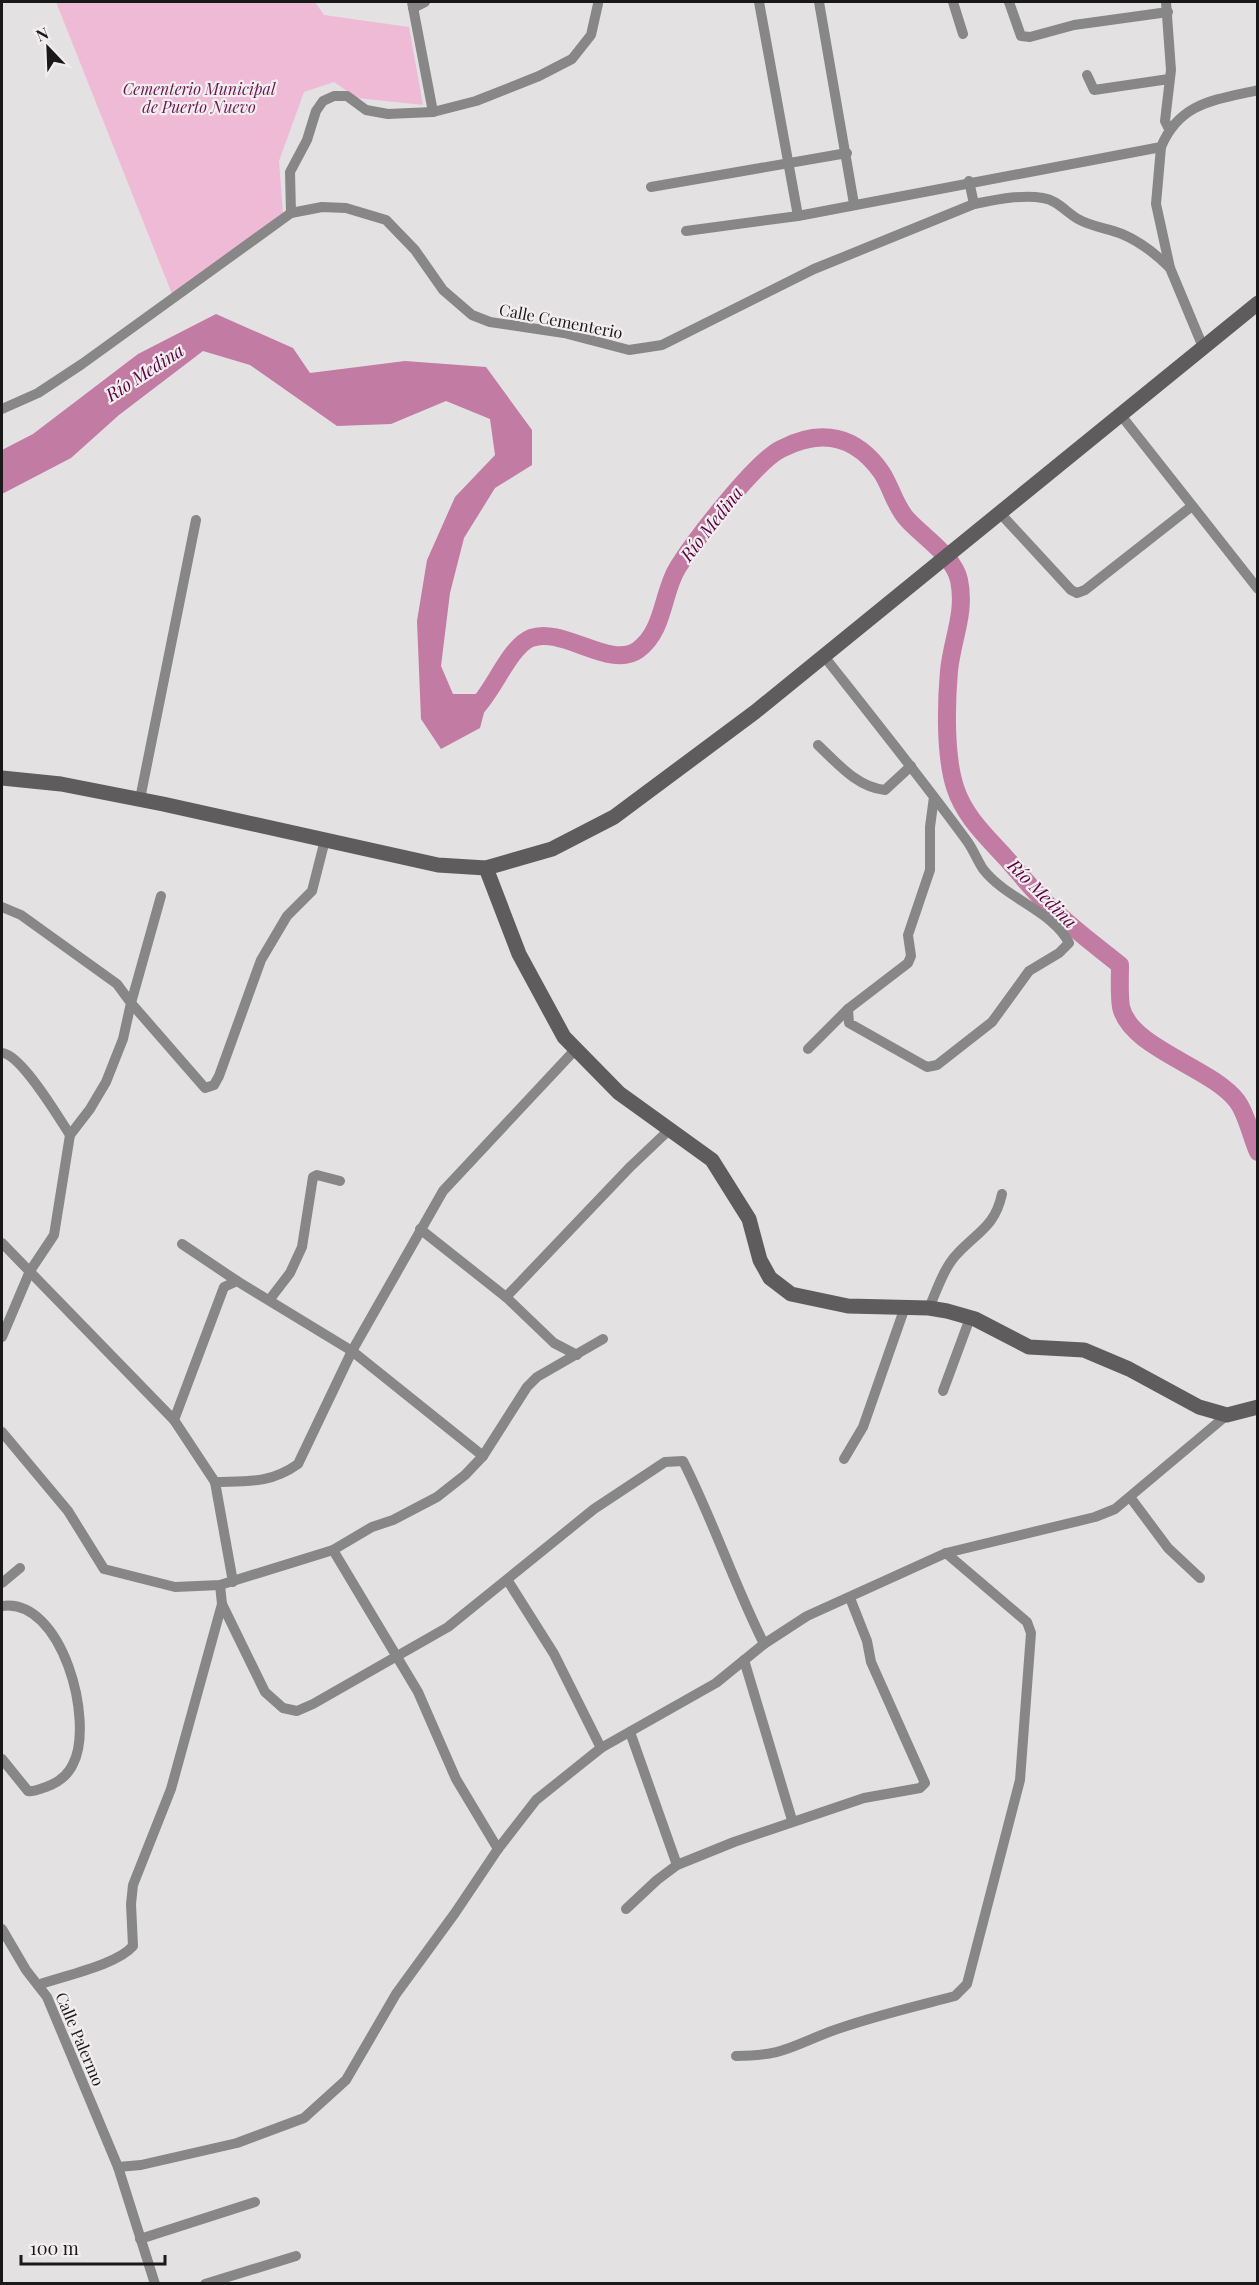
<svg xmlns="http://www.w3.org/2000/svg" width="1259" height="2285" viewBox="0 0 1259 2285" font-family="'Playfair Display',serif">
  <style>
    .green { fill: #efbad6 }
    .water { fill: #c27ba3 }
    .lines { fill: none; stroke-linecap: round; stroke-linejoin: round }
    .river { stroke: #c27ba3; stroke-width: 18 }
    .street { stroke: #888787; stroke-width: 10 }
    .secondary { stroke: #5e5c5d; stroke-width: 15 }
    .labels { text-anchor: middle; stroke-width: 4.5; stroke-linejoin: round; paint-order: stroke }
    .park-label { font-size: 16px; font-style: italic; fill: #6c164f; stroke: #f2eef0 }
    .street-label { font-size: 16px; fill: #1a1919; stroke: #f2eef0 }
    .water-label { font-size: 18px; font-style: italic; fill: #5c0241; stroke: #f2eef0 }
  </style>
  <rect width="100%" height="100%" fill="#e4e1e3"/>
  <path class="green" d="M56 2H315L324 15 409 27 423 105 357 98 334 82 304 92 279 161 283 214 172 294Z"/>
  <path class="water" d="M216 314 293 348 310 373 405 361 486 367 532 430V465L495 488 464 538 450 593 441 666 453 694H489L480 728 441 749 421 719 417 621 427 560 455 497 495 455 490 419 446 401 391 424 337 426 250 365 203 351 119 415 71 458 2 494V450L33 434 138 354Z"/>
  <g class="lines">
    <path class="river" d="M474 710C494 691 509 647 531 638 563 626 610 670 638 650 665 630 662 592 678 567 695 540 755 462 781 449 821 428 856 435 882 473 891 487 895 506 907 519 922 536 954 556 959 580 966 613 952 639 949 671 946 705 945 756 955 787 964 816 986 836 1006 858 1022 876 1038 897 1057 913 1077 932 1099 948 1120 965 1120 978 1119 994 1121 1007 1130 1048 1211 1067 1237 1101 1247 1114 1251 1137 1258 1152"/>
    <g class="street">
      <path d="M412 2 433 112"/>
      <path d="M759 2 798 216"/>
      <path d="M819 2 854 204"/>
      <path d="M953 2 963 34"/>
      <path d="M1009 2 1021 36 1030 37 1074 25 1168 12"/>
      <path d="M1166 2 1171 70 1165 121 1169 129"/>
      <path d="M413 8 425 2"/>
      <path d="M1087 75 1094 90 1169 79"/>
      <path d="M1161 147 1156 204 1170 268 1203 347"/>
      <path d="M969 181 974 204"/>
      <path d="M651 187 847 153"/>
      <path d="M291 213 290 172 307 140 316 111 323 101 334 96H347L366 110 388 114 433 112 476 101 539 76 572 59 591 35 598 4"/>
      <path d="M686 231 798 216 1161 147C1180 102 1215 100 1258 90"/>
      <path d="M2 409 38 393 82 364 291 213 322 207 346 208 386 220 415 250 443 290 472 315 490 322 564 333 629 350 662 345 814 269 974 204C995 200 1021 194 1043 198 1057 200 1066 212 1078 219 1092 227 1107 228 1122 234 1141 242 1155 253 1170 268"/>
      <path d="M1120 414 1258 589"/>
      <path d="M999 512 1071 590 1077 593 1085 590 1192 506"/>
      <path d="M823 655C872 717 921 778 967 841 973 849 977 860 983 869 1006 899 1053 911 1069 943L1059 953 1029 971 992 1022 937 1065 927 1067 849 1023 848 1009 908 963 911 956 908 935 930 870V827L934 797"/>
      <path d="M818 745C838 764 857 787 885 790L911 766"/>
      <path d="M140 799 196 520"/>
      <path d="M161 896 131 1003 205 1088 214 1085 219 1076 261 960 287 916 312 891 325 840"/>
      <path d="M2 907 21 915 117 984 131 1003 123 1039 106 1082 90 1109 70 1135 54 1235 30 1271 2 1337"/>
      <path d="M808 1049 848 1009"/>
      <path d="M2 1053C21 1054 59 1118 70 1135"/>
      <path d="M420 1229 506 1297 631 1166 671 1128"/>
      <path d="M2 1243 174 1420 215 1482 233 1582"/>
      <path d="M182 1244 237 1281"/>
      <path d="M506 1297 554 1343 577 1355"/>
      <path d="M270 1299 290 1273 302 1247 313 1177 317 1175 340 1181"/>
      <path d="M929 1308C937 1290 944 1267 958 1253 979 1231 995 1226 1002 1194"/>
      <path d="M943 1391 970 1318"/>
      <path d="M174 1420 224 1287 237 1281 352 1351 483 1456"/>
      <path d="M2 1432 68 1511 104 1569 175 1587 220 1585 333 1550 372 1527 393 1520 437 1497 465 1475 483 1456 527 1387 537 1377 603 1339"/>
      <path d="M844 1459 863 1427 905 1307"/>
      <path d="M215 1482C247 1481 270 1484 298 1464L352 1351 443 1191 574 1051"/>
      <path d="M1130 1497 1168 1548 1200 1578"/>
      <path d="M333 1550 418 1692 456 1779 498 1849"/>
      <path d="M508 1581 554 1654 601 1748"/>
      <path d="M2 1583 20 1568"/>
      <path d="M220 1585 222 1604 265 1692 283 1708 297 1711 313 1704 448 1627 594 1509 665 1462 683 1461C713 1520 734 1584 764 1644"/>
      <path d="M2 1606C62 1597 95 1722 73 1764 68 1775 57 1783 46 1787 39 1789 35 1792 28 1791L2 1759"/>
      <path d="M744 1660 792 1820"/>
      <path d="M630 1732 677 1865"/>
      <path d="M626 1909 657 1880 677 1865 734 1842 864 1798 920 1788 925 1783 871 1662 867 1641 850 1598"/>
      <path d="M2 1929 26 1970 47 1997 118 2167 155 2284"/>
      <path d="M38 1985C63 1976 117 1965 133 1946L131 1904 133 1885 171 1789 222 1604"/>
      <path d="M736 2056C781 2056 790 2047 829 2032 869 2017 913 2007 955 1996L967 1984 1020 1780 1031 1633 1027 1622 946 1553"/>
      <path d="M118 2167 141 2165 237 2143 304 2118 346 2080 396 1994 455 1913 498 1849 536 1800 601 1748 716 1683 764 1644 807 1616 946 1553 1095 1517 1115 1509 1227 1415"/>
      <path d="M140 2239 255 2202"/>
      <path d="M205 2284 296 2256"/>
    </g>
    <g class="secondary">
      <path d="M2 778 61 784 163 804 438 865 486 868 552 849 614 817 755 712 1258 303"/>
      <path d="M486 868 519 954 564 1037 619 1093 712 1160 749 1219 760 1260 770 1278 791 1294 848 1306 929 1308 947 1311 975 1319 1029 1347 1084 1350 1129 1369 1199 1407 1227 1415 1258 1407"/>
    </g>
  </g>
  <g class="labels">
    <g class="park-label">
      <text x="199" y="95">Cementerio Municipal<tspan x="199" dy="18">de Puerto Nuevo</tspan></text>
    </g>
    <g class="street-label">
      <text transform="translate(561 321) rotate(11)" y="6">Calle Cementerio</text>
      <text transform="translate(80 2039) rotate(67)" y="6">Calle Palermo</text>
    </g>
    <g class="water-label">
      <text transform="translate(145 373) rotate(-33)" y="6">Río Medina</text>
      <text transform="translate(712 524) rotate(-52)" y="6">Río Medina</text>
      <text transform="translate(1042 894) rotate(45)" y="6">Río Medina</text>
    </g>
  </g>
  <rect width="1259" height="2285" fill="none" stroke="#1a1919" stroke-width="6"/>
  <g transform="translate(48 48) rotate(337)" stroke="#f2eef0" stroke-width="4.5" paint-order="stroke">
  <path d="M0-4.5L10 22L0 15L-10 22Z" fill="#1a1919"/>
  <text y="-9" font-size="16" font-weight="bold" text-anchor="middle" fill="#1a1919">N</text>
  </g>
  <path d="M21 2255v9h144v-9" fill="none" stroke="#1a1919" stroke-width="3"/>
  <text x="30" y="2255" font-size="18" fill="#1a1919" stroke="#f2eef0" stroke-width="4.5" paint-order="stroke">100 m</text>
</svg>
